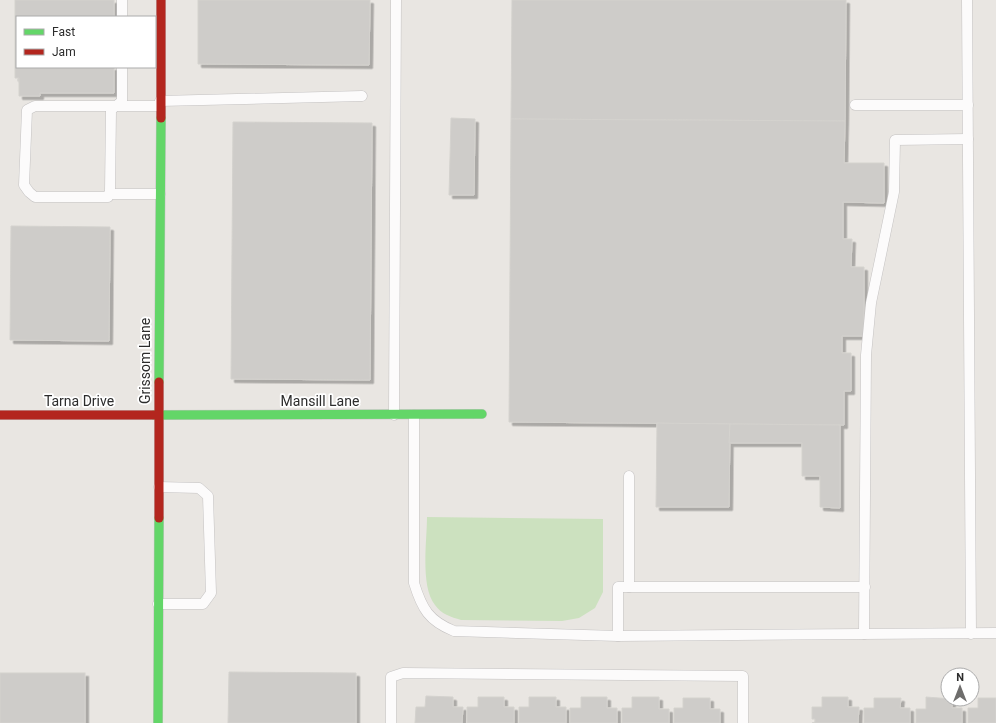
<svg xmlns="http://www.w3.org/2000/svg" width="996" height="723" viewBox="0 0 996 723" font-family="Roboto,sans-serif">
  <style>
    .green { fill: #cce1bf }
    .building { fill: #ceccc9; stroke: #d4d2ce; filter: url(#shadow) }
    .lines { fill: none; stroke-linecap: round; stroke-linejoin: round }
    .lane-casing { stroke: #c4c2c2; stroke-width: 11 }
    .fast-casing { stroke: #c4c2c2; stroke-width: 10 }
    .jam-casing { stroke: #c4c2c2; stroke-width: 10 }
    .lane { stroke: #fcfbfb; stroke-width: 10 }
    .fast { stroke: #63d668; stroke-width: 9 }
    .jam { stroke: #b3261e; stroke-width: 9 }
    .labels { text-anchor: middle; stroke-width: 3.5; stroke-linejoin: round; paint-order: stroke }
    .street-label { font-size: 14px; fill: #2c2c2c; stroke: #fff }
  </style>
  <defs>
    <filter id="shadow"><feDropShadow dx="3.5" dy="3.5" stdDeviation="0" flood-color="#0004"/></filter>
  </defs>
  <rect width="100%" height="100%" fill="#e9e6e2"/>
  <path class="green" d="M427 517 603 519V592L595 608 579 618 562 621 461 620C451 617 441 614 435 605 420 586 427 541 427 517Z"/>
  <g class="building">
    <path d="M15 0H114V17H17V67H114V93H40V96H19V78H15Z"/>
    <path d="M198 0H370L369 65 198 64Z"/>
    <path d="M512 0H846L845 121 511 119Z"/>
    <path d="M451 118 475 119 474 195H449Z"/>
    <path d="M511 119 845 121 844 163H884V203L843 202V239H852L851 267H864V336H842V353H851V391H844V425L509 422Z"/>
    <path d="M233 122 372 123 370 380 231 379Z"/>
    <path d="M11 226 110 227 109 341 10 340Z"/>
    <path d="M657 423 730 424 729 507H656Z"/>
    <path d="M730 424 840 425V508L820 507V476H802V443H729Z"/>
    <path d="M229 672 356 673V723H228Z"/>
    <rect x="0" y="673" width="85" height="50"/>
    <path d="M426 696 453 697V707H463L462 723H415L416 707H425Z"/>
    <path d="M478 697H504V707H514V723H467V707H478Z"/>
    <path d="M529 697H556V707H566V723H519V707H529Z"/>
    <path d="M581 697H607V708H617V723H570V708H581Z"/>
    <path d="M632 697H659V709H669V723H622V708H632Z"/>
    <path d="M822 697H848V707H859L858 723H812L815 722V719H812V707H822Z"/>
    <path d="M926 697 952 699V708H962V723H916V709H926Z"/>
    <path d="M683 698H710V709H720V723H674V708H683Z"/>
    <path d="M874 698H901L900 708H910V723H864V708H874Z"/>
    <path d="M978 698H996V723H968V708H978Z"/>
  </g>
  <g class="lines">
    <g class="lane-casing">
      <g id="lane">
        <path d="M967 0 971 634"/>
        <path d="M122 17V0"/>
        <path d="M122 67V101L111 110 110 191 108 197H35L29 192 24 185 27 110 35 106C77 106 118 106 160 106"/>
        <path d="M160 101 362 96"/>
        <path d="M855 105H968"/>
        <path d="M109 194H160"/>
        <path d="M394 415 396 0"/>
        <path d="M414 415V583C422 609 429 621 454 631L618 636 996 633"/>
        <path d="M629 476V587"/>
        <path d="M158 604H203L211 593 208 496 199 488 159 487"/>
        <path d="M864 634 866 355 871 303 894 192 895 140 968 139"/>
        <path d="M618 636V587H865"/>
        <path d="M391 723V677L403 673 743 676V723"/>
      </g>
    </g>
    <g class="fast-casing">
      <g id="fast">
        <path d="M159 382 161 118"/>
        <path d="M154 415 482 414"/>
        <path d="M158 723 159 518"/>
      </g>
    </g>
    <g class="jam-casing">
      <g id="jam">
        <path d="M161 118V0"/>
        <path d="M0 415H154"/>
        <path d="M159 518V382"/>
      </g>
    </g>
    <use href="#lane" class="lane"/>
    <use href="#fast" class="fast"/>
    <use href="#jam" class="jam"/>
  </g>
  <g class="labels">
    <g class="street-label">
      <text transform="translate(145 361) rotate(-90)" y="5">Grissom Lane</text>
      <text x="79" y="406">Tarna Drive</text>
      <text x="320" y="406">Mansill Lane</text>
    </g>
  </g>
  <rect x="16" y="16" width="140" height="52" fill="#ffffff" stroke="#ababab"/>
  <rect x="24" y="29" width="20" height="6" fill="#63d668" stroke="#ababab"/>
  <text x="52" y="36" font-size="12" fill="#2c2c2c">Fast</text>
  <rect x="24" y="49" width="20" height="6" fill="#b3261e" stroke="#ababab"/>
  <text x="52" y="56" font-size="12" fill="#2c2c2c">Jam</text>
  <g transform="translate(960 687)"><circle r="19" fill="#ffffff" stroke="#ababab"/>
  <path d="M0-3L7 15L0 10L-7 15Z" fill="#6e6d6c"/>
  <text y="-6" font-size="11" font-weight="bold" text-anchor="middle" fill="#2c2c2c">N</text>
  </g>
</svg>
